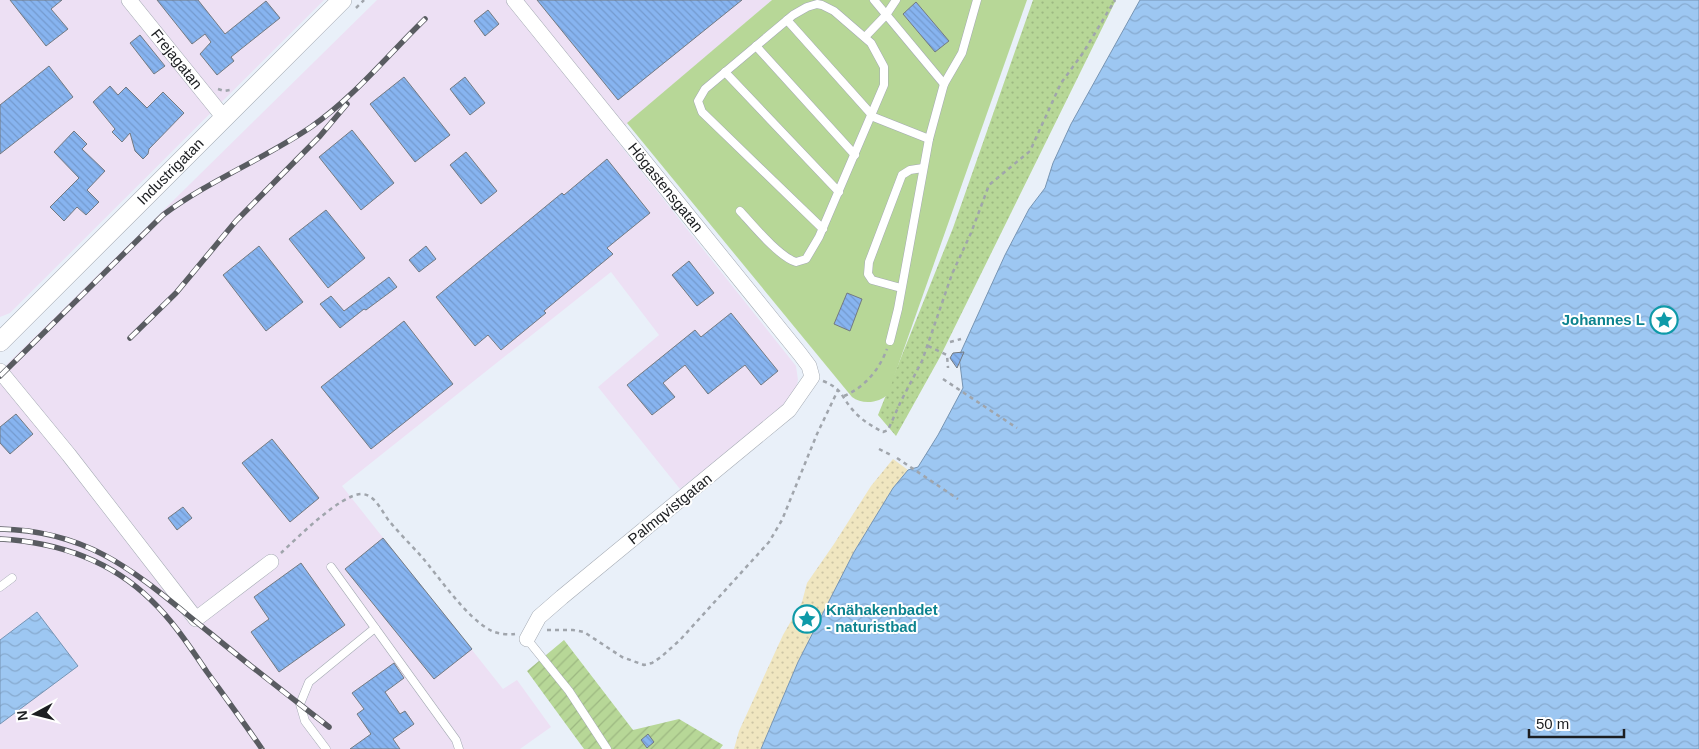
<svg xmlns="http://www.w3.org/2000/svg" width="1699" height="749" viewBox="0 0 1699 749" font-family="Helvetica,sans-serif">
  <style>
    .industrial { fill: #ede0f4 }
    .grass { fill: url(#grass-dots) }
    .sand { fill: url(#sand-dots) }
    .park { fill: #b7d797 }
    .garden { fill: url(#garden-furrows) }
    .water { fill: url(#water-waves); stroke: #7694b3 }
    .building { fill: url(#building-back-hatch); stroke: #747a81 }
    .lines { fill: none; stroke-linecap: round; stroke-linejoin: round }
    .service-casing { stroke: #a4aab3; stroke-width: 9 }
    .minor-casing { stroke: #a4aab3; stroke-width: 16 }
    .tertiary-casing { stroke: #a4aab3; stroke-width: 20 }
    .path { stroke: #a0a5ac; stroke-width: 2.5; stroke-dasharray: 4 4; stroke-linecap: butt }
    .service { stroke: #fff; stroke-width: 8 }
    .minor { stroke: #fff; stroke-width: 15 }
    .tertiary { stroke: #fff; stroke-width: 19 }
    .rail-casing { stroke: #595c61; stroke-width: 5.5 }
    .rail { stroke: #fff; stroke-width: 4; stroke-dasharray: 11; stroke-linecap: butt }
    .labels { text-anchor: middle; stroke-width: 4; stroke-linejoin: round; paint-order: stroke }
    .street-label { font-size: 15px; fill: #1c1e21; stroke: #fff }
    .culture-label { font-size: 15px; font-weight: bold; fill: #0d838f; stroke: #fff; text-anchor: end }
  </style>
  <defs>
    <pattern id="grass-dots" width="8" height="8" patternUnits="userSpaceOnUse" patternTransform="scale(1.25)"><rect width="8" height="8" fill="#b7d797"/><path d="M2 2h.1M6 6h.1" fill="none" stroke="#9db882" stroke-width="1.8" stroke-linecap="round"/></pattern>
    <pattern id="sand-dots" width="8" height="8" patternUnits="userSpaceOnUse" patternTransform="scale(1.25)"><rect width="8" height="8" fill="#f0e6c0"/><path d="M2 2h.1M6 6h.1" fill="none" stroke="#cdc5a5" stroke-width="1.8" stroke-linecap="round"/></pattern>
    <pattern id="garden-furrows" width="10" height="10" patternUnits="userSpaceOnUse" patternTransform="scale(1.25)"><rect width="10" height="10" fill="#b7d797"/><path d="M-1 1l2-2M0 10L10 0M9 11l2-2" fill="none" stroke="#9db882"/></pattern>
    <pattern id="water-waves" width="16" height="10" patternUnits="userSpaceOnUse" patternTransform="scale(1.25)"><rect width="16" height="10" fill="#9dc7f2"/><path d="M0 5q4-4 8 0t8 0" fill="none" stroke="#87aacf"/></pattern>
    <pattern id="building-back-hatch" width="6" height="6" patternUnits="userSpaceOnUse" patternTransform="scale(1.25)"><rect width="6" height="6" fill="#87b4f0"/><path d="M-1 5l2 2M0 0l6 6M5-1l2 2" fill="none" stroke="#749ace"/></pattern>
  </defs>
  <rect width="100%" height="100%" fill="#e9f0f9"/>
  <g class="industrial">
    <path d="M0 0H324L10 313 0 317Z"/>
    <path d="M377 0H772L613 136 796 366 798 380 795 393 782 409 680 489 598 387 659 335 611 272 342 486 503 689 517 680 551 727 520 749H0V371Z"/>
  </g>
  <path class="grass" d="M1033 0H1116L940 357 896 436 878 415 953 228Z"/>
  <path class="sand" d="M893 459 908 470 893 488 854 552 798 662 761 749H734L739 731 783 635 802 602 807 583 834 544 871 486Z"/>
  <path class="park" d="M772 0H1027L888 394C880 403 862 405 852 397L627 123Z"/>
  <path class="garden" d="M564 640 633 730 679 719 723 745 720 749H584L527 671Z"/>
  <g class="water">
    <path d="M1140 0H1699V749H761L798 662 854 552 893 488 908 470 918 467 938 435 963 388 959 356 1005 255 1029 209 1045 188 1053 163 1071 124Z"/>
    <path d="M37 612 78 666 0 724V640Z"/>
  </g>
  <g class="building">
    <path d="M10 0H62L51 9 68 29 46 46Z"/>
    <path d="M157 0H198L225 34 266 1 280 18 231 57 234 61 217 75 200 54 211 42 205 34 192 44Z"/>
    <path d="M537 0H742L618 100Z"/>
    <path d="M916 2 949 41 935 52 903 14Z"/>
    <path d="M488 10 499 24 485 36 474 21Z"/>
    <path d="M140 35 165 66 154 74 130 43Z"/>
    <path d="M49 66 73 97 0 154V105Z"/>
    <path d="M404 77 450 135 415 162 370 104Z"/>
    <path d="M465 77 485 103 470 115 450 89Z"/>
    <path d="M110 86 118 95 126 87 147 108 163 92 184 113 149 149 148 154 143 159 135 151 130 133 122 142 112 132 115 129 93 102Z"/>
    <path d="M352 130 394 183 361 210 319 157Z"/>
    <path d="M74 131 87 144 82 149 105 171 87 190 99 202 86 215 77 207 64 221 50 207 79 178 54 152Z"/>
    <path d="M466 152 497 191 481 204 450 165Z"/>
    <path d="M607 159 650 213 607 248 613 254 544 311 546 313 501 350 488 335 475 346 436 297 562 193 564 195Z"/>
    <path d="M326 210 365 258 328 288 289 239Z"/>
    <path d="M259 246 303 302 266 331 223 275Z"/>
    <path d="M426 246 436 259 419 272 409 260Z"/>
    <path d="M689 261 714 293 697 306 672 275Z"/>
    <path d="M389 277 397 287 366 310 364 309 340 328 320 304 331 296 344 311Z"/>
    <path d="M847 293 862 299 850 331 834 324Z"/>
    <path d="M731 313 778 371 761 385 745 365 708 394 685 365 663 383 675 397 652 415 627 385 695 330 701 337Z"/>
    <path d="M404 321 453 384 371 449 321 387Z"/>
    <path d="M964 352 957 368 950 358 953 353Z"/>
    <path d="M16 414 33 434 10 454 0 443V427Z"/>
    <path d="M272 439 319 498 290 522 242 463Z"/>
    <path d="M183 507 192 518 177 530 168 518Z"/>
    <path d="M383 538 472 649 434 679 345 569Z"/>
    <path d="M301 563 345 625 279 672 251 632 269 619 254 597Z"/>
    <path d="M394 663 404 678 385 692 400 714 405 711 414 724 393 739 400 749H350L371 734 357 714 364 709 352 693Z"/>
    <path d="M648 734 654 742 647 748 641 740Z"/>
  </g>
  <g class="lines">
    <g class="service-casing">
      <g id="service">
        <path d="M874 0 944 84"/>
        <path d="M787 20 872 115"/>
        <path d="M865 37 886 15 896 0"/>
        <path d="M756 46 855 155"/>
        <path d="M725 72 839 192"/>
        <path d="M871 116 929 139"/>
        <path d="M740 211C752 224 779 257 796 262L806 259 819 237 884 85V67L871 43 834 11 822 5 817 4 807 7 793 15 705 89 698 101 702 112 823 229"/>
        <path d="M901 288 872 280 868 274 869 262 902 175 910 170 923 168"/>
        <path d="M890 341 898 309 929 139 944 84 962 53 977 0"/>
        <path d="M331 567 456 740 459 749"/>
        <path d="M0 587 12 578"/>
        <path d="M527 639 569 691 607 749"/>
        <path d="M326 749 305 721 300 704 309 682 375 628"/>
      </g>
    </g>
    <g class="minor-casing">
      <g id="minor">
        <path id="s1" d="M129 0 225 119"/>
        <path id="s2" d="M514 0 800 354 809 366 812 377 789 410 562 597 539 617 527 639"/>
        <path d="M0 371 69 455 196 619 271 562"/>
      </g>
    </g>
    <g class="tertiary-casing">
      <g id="tertiary">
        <path id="s3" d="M0 342 342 0"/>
      </g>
    </g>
    <g class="path">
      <path d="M356 8 364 0"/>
      <path d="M218 89 224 91 230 90"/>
      <path d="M950 342 961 339"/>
      <path d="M928 346 947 355 948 368"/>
      <path d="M943 379 1017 428"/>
      <path d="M823 381C842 389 840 394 851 408 860 419 871 426 883 432L888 430 901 401 922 361 952 274 971 233 989 185 1030 151 1061 83 1083 53 1115 0"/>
      <path d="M844 396C865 387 879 370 887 349"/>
      <path d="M879 449 891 455"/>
      <path d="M897 458 958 499"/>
      <path d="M281 553C297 538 340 495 361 494 376 494 382 513 390 522 400 534 411 545 421 556 440 578 467 619 492 631 499 634 508 635 515 634"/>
      <path d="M547 630H573L584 632 622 657 644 665 652 663 661 657 680 640 769 542 782 520 817 434 838 390"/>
    </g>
    <use href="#service" class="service"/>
    <use href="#minor" class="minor"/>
    <use href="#tertiary" class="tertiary"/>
    <g class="rail-casing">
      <g id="rail">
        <path d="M130 338 176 293 236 221 320 136 347 104"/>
        <path d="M0 376 163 215C210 180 264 159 311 127 354 97 388 55 425 19"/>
        <path d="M0 529C95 531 140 577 210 633 249 665 289 696 329 727"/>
        <path d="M0 539C56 542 110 560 151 600 173 621 190 647 207 672 225 697 244 723 262 749"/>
      </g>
    </g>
    <use href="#rail" class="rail"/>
  </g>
  <defs>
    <g id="sight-ring" transform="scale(1.4375)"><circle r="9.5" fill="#fff" stroke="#0f9aa8" stroke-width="1.5"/><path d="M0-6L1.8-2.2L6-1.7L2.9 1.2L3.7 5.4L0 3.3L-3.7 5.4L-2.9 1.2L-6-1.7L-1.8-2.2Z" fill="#0f9aa8"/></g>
  </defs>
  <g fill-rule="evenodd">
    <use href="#sight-ring" x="1664" y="320"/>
    <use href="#sight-ring" x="807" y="619"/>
  </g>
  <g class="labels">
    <g class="street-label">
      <text dy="5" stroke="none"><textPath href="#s1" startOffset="76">Frejagatan</textPath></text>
      <text dy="5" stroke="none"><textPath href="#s3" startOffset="241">Industrigatan</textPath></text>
      <text dy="5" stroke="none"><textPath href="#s2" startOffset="241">Högastensgatan</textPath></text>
      <text transform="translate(670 509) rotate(-39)" y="5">Palmqvistgatan</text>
    </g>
    <g class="culture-label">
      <text x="1645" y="325">Johannes L</text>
      <text x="826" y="615" text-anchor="start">Knähakenbadet<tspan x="826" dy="17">- naturistbad</tspan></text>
    </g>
  </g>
  <g transform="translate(35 714) rotate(263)" stroke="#ffffff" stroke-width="4" paint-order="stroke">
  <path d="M0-4L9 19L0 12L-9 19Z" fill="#1c1e21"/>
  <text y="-8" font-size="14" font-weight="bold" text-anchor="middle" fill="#1c1e21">N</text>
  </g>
  <path d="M1529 729v8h95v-8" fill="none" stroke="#1c1e21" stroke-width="2.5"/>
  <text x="1536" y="729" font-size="15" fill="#1c1e21" stroke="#ffffff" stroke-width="4" paint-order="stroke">50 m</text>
</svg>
